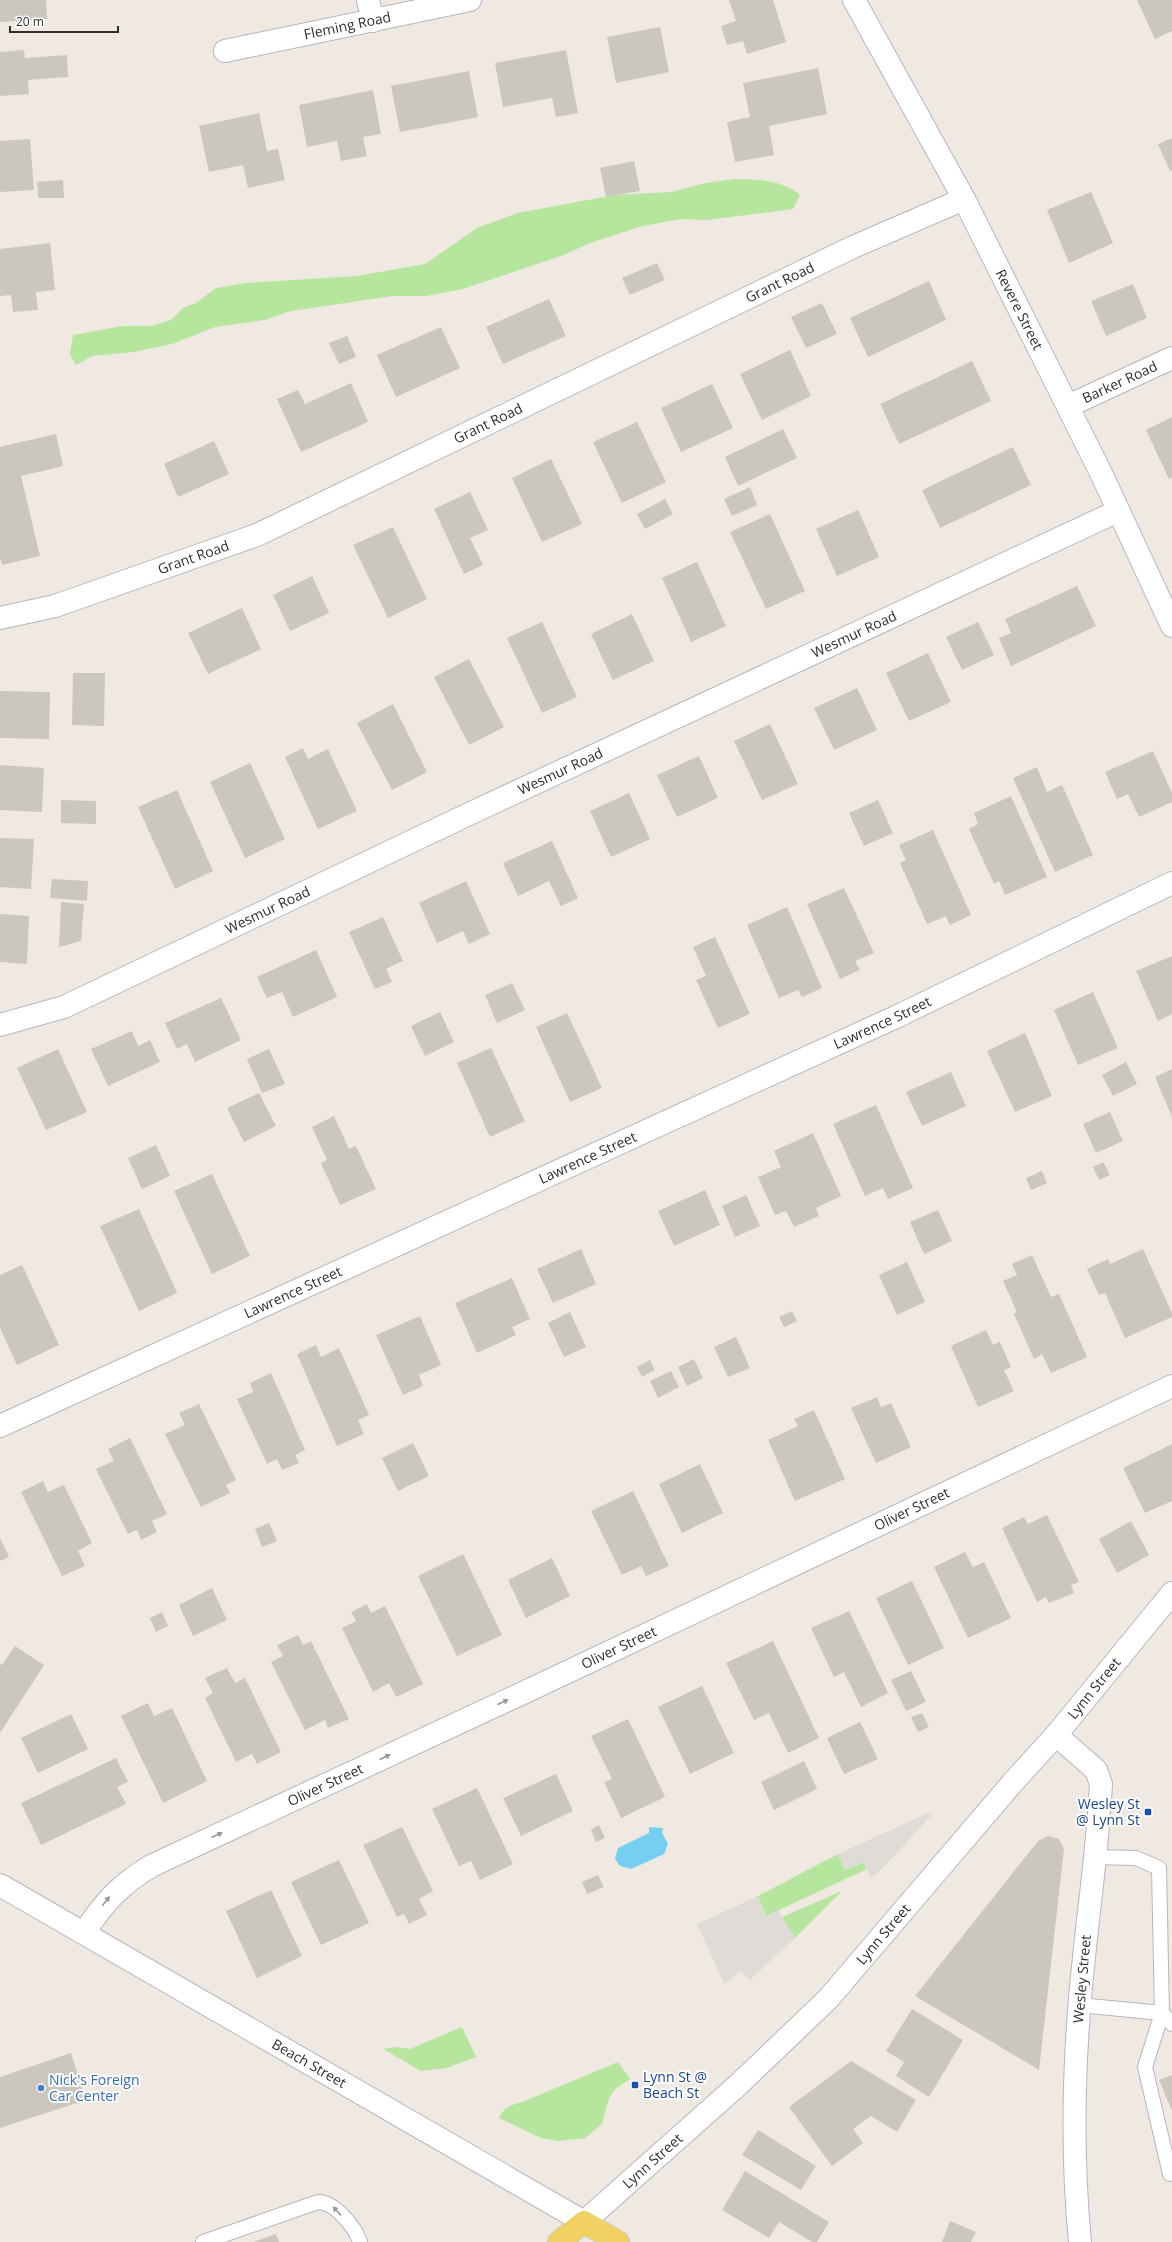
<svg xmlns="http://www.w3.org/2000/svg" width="1172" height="2242" viewBox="0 0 1172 2242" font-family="'Open Sans',sans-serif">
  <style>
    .green { fill: #b6e59e }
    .plaza { fill: #dfdcd8 }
    .water { fill: #75cff0 }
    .building { fill: #cbc7bf }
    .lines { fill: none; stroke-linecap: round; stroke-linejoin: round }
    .service-casing { stroke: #b4b7c1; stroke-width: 16 }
    .minor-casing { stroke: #b4b7c1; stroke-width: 24 }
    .tertiary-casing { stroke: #b4b7c1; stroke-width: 24 }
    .secondary-casing { stroke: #b4b7c1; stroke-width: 24 }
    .primary-casing { stroke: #c9c9c9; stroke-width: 24 }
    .service { stroke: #fff; stroke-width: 14 }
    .minor { stroke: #fff; stroke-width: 22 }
    .tertiary { stroke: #fff; stroke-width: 22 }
    .secondary { stroke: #fff; stroke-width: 22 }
    .primary { stroke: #f2d163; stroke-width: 22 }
    .oneway { fill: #969696 }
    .transit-dot { fill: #1a4fb4; stroke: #fff; stroke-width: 1.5 }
    .shop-dot { fill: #3f7fe0; stroke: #fff; stroke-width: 1.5 }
    .labels { text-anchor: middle; stroke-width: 4; stroke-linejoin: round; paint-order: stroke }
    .street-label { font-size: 14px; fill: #2e2e2e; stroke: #fff }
    .transit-label { font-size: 14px; fill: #164399; stroke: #fff; text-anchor: end }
    .shop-label { font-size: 14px; fill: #366cbe; stroke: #fff; text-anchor: start }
  </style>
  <rect width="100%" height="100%" fill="#efe9e1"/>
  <g class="green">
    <path d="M735 179C758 179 782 180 800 195L793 209 706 220 680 219 639 227 593 242 561 256 463 289 426 296H393L291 311 265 320 215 327 172 344 133 352 92 356 76 365 70 354 73 335 123 326H152L171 320 183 308 196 303 216 288 246 283 357 276 425 264 477 228 517 213 615 195 672 192 705 183Z"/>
    <path d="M838 1854 845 1870 863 1862 867 1869 766 1916 758 1896Z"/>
    <path d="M842 1891 795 1938 782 1917Z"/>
    <path d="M462 2027 476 2057 447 2068 421 2071 383 2049 395 2047 410 2049Z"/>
    <path d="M618 2062 630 2079 615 2089 609 2098 602 2124 585 2138 558 2141 541 2138 499 2118C504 2107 511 2105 522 2102Z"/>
  </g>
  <g class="plaza">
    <path d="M928 1813 931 1816 878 1873 871 1877 863 1862 845 1870 838 1854Z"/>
    <path d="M758 1896 765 1916 778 1910 795 1938 750 1980 741 1971 724 1984 697 1924Z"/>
  </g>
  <path class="water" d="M649 1827 663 1828 662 1833 668 1844 664 1854 631 1869 620 1866 615 1859 618 1848 649 1833Z"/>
  <g class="building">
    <path d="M0 0H46L47 19 0 22Z"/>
    <path d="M729 0H773L786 42 747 54 743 41 727 45 721 26 736 21Z"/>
    <path d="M1137 0H1172V31L1155 39Z"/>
    <path d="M660 27 669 72 616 83 607 37Z"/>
    <path d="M24 50 25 58 67 55 68 77 28 80 29 94 0 96V52Z"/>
    <path d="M566 50 578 113 556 117 552 98 503 107 495 63Z"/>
    <path d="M818 68 827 114 769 126 774 155 735 162 727 122 750 117 743 83Z"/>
    <path d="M469 71 478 117 400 132 391 86Z"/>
    <path d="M373 90 381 134 363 137 367 156 341 161 337 141 307 147 299 105Z"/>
    <path d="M259 113 267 151 278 149 285 180 248 188 243 165 209 172 199 126Z"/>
    <path d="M1172 138V170L1170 171 1158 144Z"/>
    <path d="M30 139 34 190 0 192V141Z"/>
    <path d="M634 161 640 191 606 197 600 168Z"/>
    <path d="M63 180 64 198H38L37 182Z"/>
    <path d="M1091 192 1113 243 1069 263 1047 210Z"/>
    <path d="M50 243 55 290 36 292 38 310 13 312 11 295 0 296V249Z"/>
    <path d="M657 263 665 280 630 295 622 278Z"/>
    <path d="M929 281 946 320 868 357 850 318Z"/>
    <path d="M1133 284 1147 318 1106 336 1091 301Z"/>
    <path d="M549 299 566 336 503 364 486 327Z"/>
    <path d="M822 303 837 334 806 348 791 317Z"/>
    <path d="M441 327 460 368 396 397 377 355Z"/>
    <path d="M347 336 356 357 339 364 329 343Z"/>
    <path d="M790 350 811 396 762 420 740 374Z"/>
    <path d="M972 361 991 401 899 444 880 404Z"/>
    <path d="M351 383 368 422 301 452 277 399 298 390 305 404Z"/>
    <path d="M712 384 733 428 681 452 661 408Z"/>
    <path d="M1172 417V477L1169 479 1146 430Z"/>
    <path d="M637 422 666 482 622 503 593 442Z"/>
    <path d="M783 429 797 458 738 486 725 457Z"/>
    <path d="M56 434 63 466 21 476 40 556 2 565 0 558V447Z"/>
    <path d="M214 441 229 474 178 497 164 464Z"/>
    <path d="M1013 447 1031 485 940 528 922 490Z"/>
    <path d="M551 459 582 524 542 542 512 478Z"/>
    <path d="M750 487 757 505 732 516 724 499Z"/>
    <path d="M470 492 488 530 470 538 483 565 464 574 434 509Z"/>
    <path d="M665 499 673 514 645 529 637 514Z"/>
    <path d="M858 510 879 557 837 576 816 529Z"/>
    <path d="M770 514 805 591 766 609 730 532Z"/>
    <path d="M393 527 427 599 388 618 353 545Z"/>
    <path d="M697 562 726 626 691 642 662 578Z"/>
    <path d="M312 576 329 613 290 631 273 595Z"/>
    <path d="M1077 586 1096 626 1011 666 999 638 1011 633 1005 619Z"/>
    <path d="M242 608 261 649 208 674 188 633Z"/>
    <path d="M632 614 654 661 613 680 591 634Z"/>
    <path d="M542 622 577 697 542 713 507 638Z"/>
    <path d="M978 622 994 655 962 670 946 637Z"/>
    <path d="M928 653 951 702 909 721 886 673Z"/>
    <path d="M469 659 504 727 469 745 434 677Z"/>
    <path d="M73 673H105L104 726 72 725Z"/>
    <path d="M857 688 877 730 834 750 814 708Z"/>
    <path d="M0 691 50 692 49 739 0 738Z"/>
    <path d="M393 704 427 772 392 790 357 723Z"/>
    <path d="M770 724 798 784 762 800 734 741Z"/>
    <path d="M303 748 308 759 328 749 357 811 318 829 285 757Z"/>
    <path d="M1153 751 1172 793V802L1139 817 1128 794 1117 799 1105 772Z"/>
    <path d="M699 756 718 798 677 817 657 775Z"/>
    <path d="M250 763 285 839 245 858 210 782Z"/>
    <path d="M0 765 44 768 42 812 0 810Z"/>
    <path d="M1037 767 1047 792 1062 785 1093 855 1055 872 1013 778Z"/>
    <path d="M177 790 213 871 175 889 138 807Z"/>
    <path d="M629 793 650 839 611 857 590 811Z"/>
    <path d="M1011 796 1047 877 1005 895 999 881 994 884 969 829 978 824 974 813Z"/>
    <path d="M61 800 96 801V824L61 823Z"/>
    <path d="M878 800 893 833 864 846 849 813Z"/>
    <path d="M933 830 971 915 950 925 946 916 927 924 900 863 906 860 899 845Z"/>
    <path d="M0 838 34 839 31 889 0 887Z"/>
    <path d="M552 841 578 898 561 906 549 881 518 896 503 863Z"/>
    <path d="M52 879 88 881 87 901 50 898Z"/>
    <path d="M466 881 490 934 469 944 463 931 437 943 419 903Z"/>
    <path d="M844 888 874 953 855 961 860 970 840 979 807 904Z"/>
    <path d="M61 902 84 904 81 941 59 947Z"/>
    <path d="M787 907 822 988 802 997 798 990 779 998 747 925Z"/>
    <path d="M0 914 29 916 27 964 0 962Z"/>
    <path d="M383 917 403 961 386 969 392 982 375 989 349 932Z"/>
    <path d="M715 937 750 1014 718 1028 696 980 706 976 693 947Z"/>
    <path d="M316 950 337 997 293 1017 282 992 267 998 257 977Z"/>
    <path d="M1172 956V1014L1158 1021 1136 971Z"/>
    <path d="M512 983 525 1010 497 1023 485 995Z"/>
    <path d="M1093 992 1118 1048 1078 1065 1054 1010Z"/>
    <path d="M221 998 241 1040 195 1062 187 1044 177 1049 165 1023Z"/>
    <path d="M440 1012 454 1042 425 1056 411 1026Z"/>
    <path d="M567 1013 602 1088 570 1102 536 1027Z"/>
    <path d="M132 1031 138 1046 150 1040 160 1062 108 1086 91 1049Z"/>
    <path d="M1025 1033 1052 1096 1015 1112 987 1051Z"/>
    <path d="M491 1048 525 1121 490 1137 457 1063Z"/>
    <path d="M58 1049 87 1112 46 1130 17 1068Z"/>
    <path d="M269 1049 285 1084 262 1093 247 1059Z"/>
    <path d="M1126 1062 1137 1084 1113 1096 1102 1075Z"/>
    <path d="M1172 1069V1117L1155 1077Z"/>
    <path d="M951 1072 966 1106 922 1126 906 1092Z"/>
    <path d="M259 1093 276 1126 244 1142 227 1108Z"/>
    <path d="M876 1105 913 1188 888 1199 883 1188 865 1196 833 1124Z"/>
    <path d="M1110 1112 1123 1141 1096 1153 1083 1124Z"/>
    <path d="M334 1116 349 1149 356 1146 376 1189 340 1205 321 1163 327 1160 312 1127Z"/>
    <path d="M813 1133 841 1196 816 1208 819 1216 794 1227 786 1211 775 1215 758 1177 781 1167 774 1151Z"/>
    <path d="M156 1145 170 1176 142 1189 128 1158Z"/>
    <path d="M1103 1162 1110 1175 1099 1180 1093 1167Z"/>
    <path d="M1042 1171 1047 1183 1031 1190 1026 1178Z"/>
    <path d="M212 1174 250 1256 212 1274 174 1191Z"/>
    <path d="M705 1190 720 1225 674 1246 658 1211Z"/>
    <path d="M746 1195 760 1226 735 1237 722 1206Z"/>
    <path d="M139 1209 177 1293 139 1311 100 1226Z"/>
    <path d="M938 1210 952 1241 924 1254 910 1222Z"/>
    <path d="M581 1249 596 1284 553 1303 537 1269Z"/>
    <path d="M1143 1249 1172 1313V1317L1125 1338 1105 1293 1099 1295 1087 1269 1108 1259 1110 1264Z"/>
    <path d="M1032 1255 1051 1297 1059 1294 1087 1357 1051 1373 1042 1354 1034 1359 1014 1314 1017 1312 1003 1281 1017 1275 1012 1264Z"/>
    <path d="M907 1262 925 1302 897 1315 879 1275Z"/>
    <path d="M22 1265 59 1345 17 1365 0 1328V1275Z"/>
    <path d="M512 1278 530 1319 512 1327 516 1335 477 1353 455 1303Z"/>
    <path d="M792 1311 797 1321 784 1327 779 1317Z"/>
    <path d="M570 1312 586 1347 564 1357 548 1323Z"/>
    <path d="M420 1316 441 1365 419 1375 423 1386 403 1395 376 1335Z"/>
    <path d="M986 1330 993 1345 1000 1342 1011 1367 1004 1370 1014 1391 978 1407 951 1346Z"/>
    <path d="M736 1337 750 1368 728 1377 714 1347Z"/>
    <path d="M316 1345 321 1357 339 1348 369 1415 358 1420 364 1434 337 1446 297 1354Z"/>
    <path d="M694 1359 703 1378 687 1386 678 1367Z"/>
    <path d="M650 1360 655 1370 642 1377 637 1367Z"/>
    <path d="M671 1371 679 1387 658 1398 650 1381Z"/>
    <path d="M271 1373 305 1450 295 1455 299 1463 282 1470 277 1459 267 1464 237 1399 253 1392 250 1383Z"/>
    <path d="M877 1397 881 1407 891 1403 911 1447 876 1463 851 1408Z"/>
    <path d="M199 1404 236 1480 226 1485 230 1493 201 1507 165 1434 185 1425 179 1413Z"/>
    <path d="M814 1410 845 1479 795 1501 768 1440 798 1426 794 1419Z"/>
    <path d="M130 1438 167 1514 152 1521 157 1532 141 1540 137 1530 128 1534 96 1469 114 1461 108 1449Z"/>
    <path d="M413 1443 429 1476 398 1491 382 1458Z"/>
    <path d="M1172 1444V1501L1145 1513 1123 1468Z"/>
    <path d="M700 1464 723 1513 682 1533 659 1484Z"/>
    <path d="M43 1481 48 1492 64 1485 92 1543 78 1551 85 1566 62 1576 21 1492Z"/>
    <path d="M633 1491 669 1566 646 1576 641 1566 622 1575 591 1511Z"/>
    <path d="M1047 1515 1079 1582 1071 1585 1074 1593 1049 1603 1046 1597 1037 1602 1002 1528 1024 1517 1028 1524Z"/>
    <path d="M1131 1521 1149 1555 1117 1573 1099 1539Z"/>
    <path d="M269 1523 277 1541 262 1547 255 1529Z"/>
    <path d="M0 1538 9 1557 0 1561Z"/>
    <path d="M965 1552 973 1567 984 1562 1011 1618 968 1638 934 1567Z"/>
    <path d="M463 1554 502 1635 457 1656 418 1576Z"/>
    <path d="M552 1558 570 1596 526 1618 508 1580Z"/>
    <path d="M912 1581 944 1648 908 1665 876 1598Z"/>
    <path d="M212 1588 227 1620 193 1636 179 1605Z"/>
    <path d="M367 1604 371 1613 385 1606 423 1684 396 1697 389 1683 373 1692 342 1628 356 1621 351 1612Z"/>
    <path d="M849 1611 888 1693 861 1707 844 1672 834 1677 811 1628Z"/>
    <path d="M162 1612 168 1626 156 1632 150 1618Z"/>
    <path d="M298 1635 303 1645 311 1641 349 1719 328 1728 325 1720 305 1730 271 1662 283 1656 277 1645Z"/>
    <path d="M773 1641 819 1738 788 1753 769 1713 754 1720 726 1663Z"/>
    <path d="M15 1646 44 1665 0 1733V1664L2 1665Z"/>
    <path d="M227 1668 235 1683 245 1678 281 1752 257 1764 252 1754 236 1762 205 1698 213 1693 205 1678Z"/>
    <path d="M911 1671 926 1702 906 1711 891 1680Z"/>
    <path d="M702 1686 734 1753 690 1774 658 1707Z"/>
    <path d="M148 1703 154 1716 172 1708 207 1781 163 1803 121 1716Z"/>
    <path d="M922 1713 929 1727 918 1732 911 1717Z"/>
    <path d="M71 1714 88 1749 38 1773 21 1738Z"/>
    <path d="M628 1719 665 1797 621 1818 604 1782 612 1779 591 1736Z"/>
    <path d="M860 1722 878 1759 844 1774 827 1738Z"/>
    <path d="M116 1758 128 1782 117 1787 126 1804 41 1845 21 1803Z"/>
    <path d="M804 1761 817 1789 774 1810 761 1782Z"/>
    <path d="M556 1774 573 1811 521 1836 503 1798Z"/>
    <path d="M477 1788 513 1864 480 1880 471 1861 459 1866 432 1809Z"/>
    <path d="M599 1825 605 1838 596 1842 591 1830Z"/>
    <path d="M402 1827 433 1891 419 1899 427 1915 409 1924 404 1914 397 1917 363 1845Z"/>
    <path d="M1048 1836 1059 1839 1064 1849 1039 2070 915 1996 1038 1841Z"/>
    <path d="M339 1860 369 1923 321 1945 291 1882Z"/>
    <path d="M598 1875 604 1887 587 1894 582 1882Z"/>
    <path d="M271 1890 302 1956 257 1978 226 1911Z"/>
    <path d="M912 2009 963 2040 929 2097 896 2076 904 2062 886 2051Z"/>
    <path d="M71 2053 86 2100 0 2128V2077Z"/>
    <path d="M851 2061 916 2100 897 2132 871 2116 853 2129 863 2143 832 2166 789 2107Z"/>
    <path d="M1172 2075V2111L1159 2080Z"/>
    <path d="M758 2130 816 2166 801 2190 742 2155Z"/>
    <path d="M745 2171 829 2222 817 2242H812L779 2222 769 2238 722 2210Z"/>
    <path d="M950 2221 976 2232 971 2242H942Z"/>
    <path d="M276 2234 279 2242H253Z"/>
  </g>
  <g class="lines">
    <g class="service-casing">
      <g id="service">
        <path d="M1079 2005 1162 2013 1159 1868 1136 1858 1094 1857"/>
        <path d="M1170 2174 1145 2067 1162 2013 1172 2024"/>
        <path d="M203 2242 318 2202C335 2202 355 2227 360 2242"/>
      </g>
    </g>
    <g class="minor-casing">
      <g id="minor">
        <path d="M368 0 373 21"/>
        <path id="s1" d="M225 51 470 0"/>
        <path id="s2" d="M1068 406 1172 358"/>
        <path id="s3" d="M0 618 55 606 257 535 853 247 964 199"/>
        <path id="s4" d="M0 1025 64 1007 469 814 1118 511"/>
        <path id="s5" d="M0 1426 898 1016 1172 883"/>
      </g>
    </g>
    <g class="tertiary-casing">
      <g id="tertiary">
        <path id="s6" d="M854 0 964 199 1101 473 1172 626"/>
        <path d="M1056 1735 1096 1770 1101 1784C1097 1864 1083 1944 1078 2025 1073 2097 1073 2169 1080 2242"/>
        <path id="s7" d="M84 1933C104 1902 120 1885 151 1866L525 1692 1172 1386"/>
      </g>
    </g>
    <g class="secondary-casing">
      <g id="secondary">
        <path id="s8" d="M0 1885 584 2222 738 2085 828 1999 1014 1781 1056 1735 1172 1593"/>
      </g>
    </g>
    <g class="primary-casing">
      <path id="primary" d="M559 2242 584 2222 618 2242"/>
    </g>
    <use href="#service" class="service"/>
    <use href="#minor" class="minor"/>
    <use href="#tertiary" class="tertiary"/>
    <use href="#secondary" class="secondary"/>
    <use href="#primary" class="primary"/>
  </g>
  <defs><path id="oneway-solid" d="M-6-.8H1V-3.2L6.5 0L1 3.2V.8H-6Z"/></defs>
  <g class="oneway">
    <use href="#oneway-solid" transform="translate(503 1702) rotate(-25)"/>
    <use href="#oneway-solid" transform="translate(385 1757) rotate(-25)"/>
    <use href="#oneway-solid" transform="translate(217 1835) rotate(-25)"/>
    <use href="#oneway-solid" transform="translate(106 1901) rotate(-51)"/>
    <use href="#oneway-solid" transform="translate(337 2211) rotate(-133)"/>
  </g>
  <g class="transit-dot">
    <rect x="1144" y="1808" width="8" height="8" rx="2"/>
    <rect x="631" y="2081" width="8" height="8" rx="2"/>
  </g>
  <circle class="shop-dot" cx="41" cy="2088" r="4"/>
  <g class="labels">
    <g class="street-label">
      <text dy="5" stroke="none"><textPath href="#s1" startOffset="125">Fleming Road</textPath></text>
      <text dy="5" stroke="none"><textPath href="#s3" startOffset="851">Grant Road</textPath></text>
      <text dy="5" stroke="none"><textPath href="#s6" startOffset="351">Revere Street</textPath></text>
      <text dy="5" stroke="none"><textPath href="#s2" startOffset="57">Barker Road</textPath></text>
      <text dy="5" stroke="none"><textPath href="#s3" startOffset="527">Grant Road</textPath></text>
      <text dy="5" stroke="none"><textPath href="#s3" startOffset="203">Grant Road</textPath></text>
      <text dy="5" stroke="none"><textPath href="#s4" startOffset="940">Wesmur Road</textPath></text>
      <text dy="5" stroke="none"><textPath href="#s4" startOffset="616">Wesmur Road</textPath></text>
      <text dy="5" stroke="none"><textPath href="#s4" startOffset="292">Wesmur Road</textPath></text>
      <text dy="5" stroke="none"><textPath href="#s5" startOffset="970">Lawrence Street</textPath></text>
      <text dy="5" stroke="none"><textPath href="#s5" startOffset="646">Lawrence Street</textPath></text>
      <text dy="5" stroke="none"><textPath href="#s5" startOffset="322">Lawrence Street</textPath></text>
      <text dy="5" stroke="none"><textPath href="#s7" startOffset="936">Oliver Street</textPath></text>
      <text dy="5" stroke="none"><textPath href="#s7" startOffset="612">Oliver Street</textPath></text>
      <text dy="5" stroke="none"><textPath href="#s8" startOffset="1414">Lynn Street</textPath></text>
      <text dy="5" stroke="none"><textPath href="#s7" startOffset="288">Oliver Street</textPath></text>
      <text dy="5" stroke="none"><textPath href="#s8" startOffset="1090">Lynn Street</textPath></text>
      <text transform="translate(1082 1979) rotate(-85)" y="5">Wesley Street</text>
      <text dy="5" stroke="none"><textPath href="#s8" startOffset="357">Beach Street</textPath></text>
      <text dy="5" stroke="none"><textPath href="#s8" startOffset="766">Lynn Street</textPath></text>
    </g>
    <g class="transit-label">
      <text x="1140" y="1809">Wesley St<tspan x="1140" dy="16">@ Lynn St</tspan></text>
      <text x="643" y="2082" text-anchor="start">Lynn St @<tspan x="643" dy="16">Beach St</tspan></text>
    </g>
    <g class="shop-label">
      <text x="49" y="2085">Nick's Foreign<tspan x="49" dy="16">Car Center</tspan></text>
    </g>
  </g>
  <path d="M10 26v6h108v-6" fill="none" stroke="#2e2e2e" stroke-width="2"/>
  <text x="16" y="26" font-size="12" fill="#2e2e2e" stroke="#ffffff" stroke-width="3" paint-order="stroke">20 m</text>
</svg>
